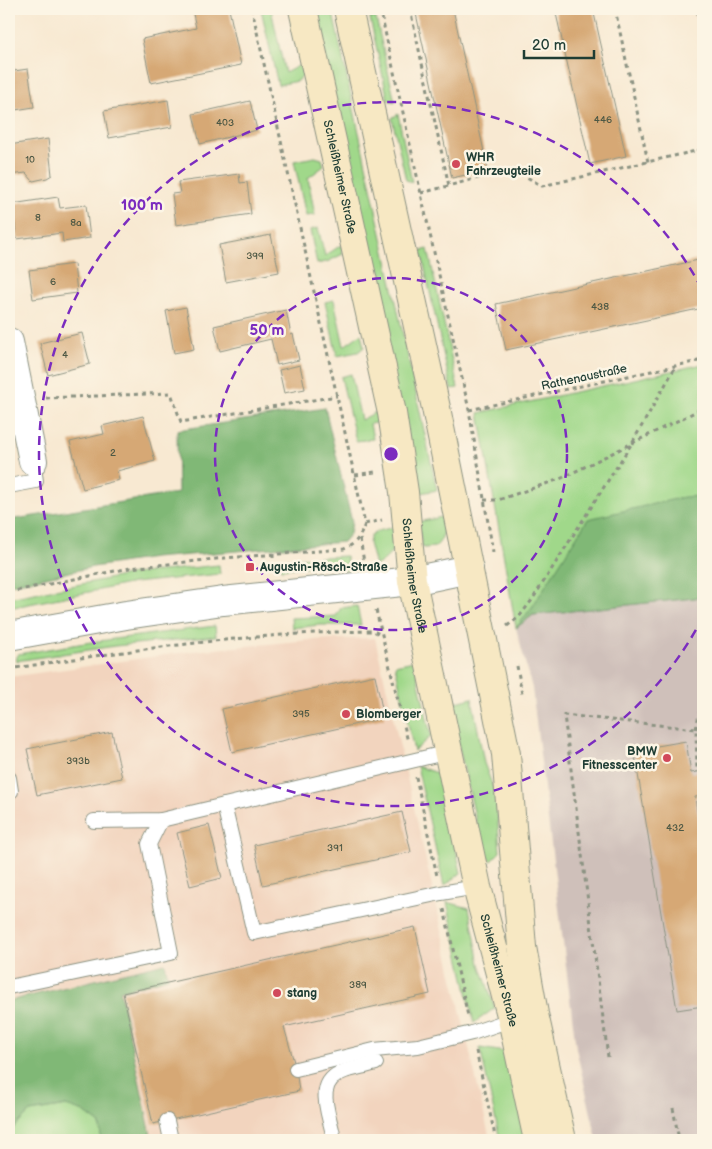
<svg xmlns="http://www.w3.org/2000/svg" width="712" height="1149" viewBox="0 0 712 1149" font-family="'Balsamiq Sans',sans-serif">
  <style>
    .built { fill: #f2d4be }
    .industrial { fill: #cfc0ba }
    .green { fill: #a0d88a; stroke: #608a5f }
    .forest { fill: #80b876; stroke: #507a55 }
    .building { fill: #d6a874 }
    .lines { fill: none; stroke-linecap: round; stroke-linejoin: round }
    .service-casing { stroke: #8c9383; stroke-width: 16 }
    .minor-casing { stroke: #8c9383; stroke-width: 30 }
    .secondary-casing { stroke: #8c9383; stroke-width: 30 }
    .path { stroke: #8c9383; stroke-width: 3; stroke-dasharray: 4 4; stroke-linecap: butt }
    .service { stroke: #fff; stroke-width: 14 }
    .minor { stroke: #fff; stroke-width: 28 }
    .secondary { stroke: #f7e8c3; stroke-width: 28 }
    .ring { fill: none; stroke: #7b2cbf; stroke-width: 2.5; stroke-dasharray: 9 6 }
    .poi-dot { fill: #d1495b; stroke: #fcf5e5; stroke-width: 2 }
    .labels { text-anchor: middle; stroke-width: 5; stroke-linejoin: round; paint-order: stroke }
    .number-label { font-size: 10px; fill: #4d5844 }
    .poi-label { font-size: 12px; font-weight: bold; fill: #1f3d34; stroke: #fcf5e5; text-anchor: start }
    .street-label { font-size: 12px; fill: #1f3d34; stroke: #fcf5e5 }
    .centre { fill: #7b2cbf; stroke: #fcf5e5; stroke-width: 2.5 }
    .ring-label { font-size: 15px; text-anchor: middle; font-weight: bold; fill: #7b2cbf; stroke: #fcf5e5; stroke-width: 5; stroke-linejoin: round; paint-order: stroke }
  </style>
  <rect width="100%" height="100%" fill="#fcf5e5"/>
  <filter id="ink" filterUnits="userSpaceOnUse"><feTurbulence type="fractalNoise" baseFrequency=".02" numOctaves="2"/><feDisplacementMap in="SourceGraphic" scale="10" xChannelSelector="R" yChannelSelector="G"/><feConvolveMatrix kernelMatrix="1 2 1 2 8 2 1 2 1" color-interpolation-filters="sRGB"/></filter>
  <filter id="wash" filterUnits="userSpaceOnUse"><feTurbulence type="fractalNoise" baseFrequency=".0096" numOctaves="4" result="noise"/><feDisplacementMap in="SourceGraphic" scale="20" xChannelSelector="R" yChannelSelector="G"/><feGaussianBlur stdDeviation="1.12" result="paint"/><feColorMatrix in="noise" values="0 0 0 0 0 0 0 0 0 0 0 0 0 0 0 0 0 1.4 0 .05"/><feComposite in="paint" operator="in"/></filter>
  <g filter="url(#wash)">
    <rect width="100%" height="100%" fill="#f8e9d2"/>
    <path class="built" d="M375 638 490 1140H140L9 1065V677L194 651 310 640Z"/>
    <path class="industrial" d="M703 597V1140H597L576 1048 532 688 516 628 533 615Z"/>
    <g class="green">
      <path d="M261 9H271L285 73 302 64 304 75 297 81 278 85Z"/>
      <path d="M314 9H332L437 490 415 494Z"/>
      <path d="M370 18H376L395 102 388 100Z"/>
      <path d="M398 114 412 182 406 180 392 118Z"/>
      <path d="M315 157 322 159 324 166 308 178 315 215 306 216 294 161Z"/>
      <path d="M318 228 325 256 341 245 343 254 329 261 317 264 310 230Z"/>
      <path d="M428 249 458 388 451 389 421 251Z"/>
      <path d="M334 300 344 346 361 334 364 347 358 352 337 356 325 302Z"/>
      <path d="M703 364V597L533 615 516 628 479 413Z"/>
      <path d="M351 374 361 420 378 411 380 422 370 424 373 439 356 441 341 377Z"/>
      <path d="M442 517C444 529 445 538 435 547L424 548 422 546 418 522Z"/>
      <path d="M394 527C396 547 393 556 375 566L369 543 371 535 378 531Z"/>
      <path d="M346 556 348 570 340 571 333 564 281 569 280 559Z"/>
      <path d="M219 565 220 574 134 583 9 608V598L133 574Z"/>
      <path d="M357 606 361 625H320L292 628 291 618 336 616 341 608Z"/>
      <path d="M215 626 216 636 115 646 16 661 18 654 91 642Z"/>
      <path d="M414 661 431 736 414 751 395 665Z"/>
      <path d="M472 698 484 763 496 795 500 852 491 861 484 855 449 704Z"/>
      <path d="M417 766 439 774 461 873 444 886Z"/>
      <path d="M447 902 469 908 480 964 495 1008 474 1023Z"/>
      <path d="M480 1048 505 1052 510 1060 528 1140H500Z"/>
      <path d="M67 1106 84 1112 100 1124 101 1140H9V1127L13 1129 30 1112Z"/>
    </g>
    <g class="forest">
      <path d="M325 408 352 522 350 534 343 542 154 558 93 567 9 585V520L178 493 177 430Z"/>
      <path d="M703 496V597L533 615 516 628 532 607 588 519 684 497Z"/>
      <path d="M165 963 168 978 120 991 152 1140H101L100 1124 84 1112 66 1106 30 1112 12 1129 9 1127V1001Z"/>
    </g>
    <g id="blocks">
      <g class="building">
        <path d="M192 9H229L241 65 151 83 142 39 196 28Z"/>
        <path d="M415 9H453L488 170 452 178Z"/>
        <path d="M555 9H593L626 156 590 164Z"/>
        <path d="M696 9H703V40H702Z"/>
        <path d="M13 65 14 71 28 69 34 107 9 111V66Z"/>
        <path d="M168 100 172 127 109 138 104 111Z"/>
        <path d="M250 101 257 130 200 144 193 114Z"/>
        <path d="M48 139 52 175 47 178 33 181 26 173 9 175V145Z"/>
        <path d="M239 174 240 183 247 182 251 214 176 225 172 194 180 193 178 182Z"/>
        <path d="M58 197 60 208 86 205 90 238 63 242 62 233 17 239 12 204Z"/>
        <path d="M271 235 279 272 226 282 219 245Z"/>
        <path d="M703 259V308L506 350 496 304Z"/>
        <path d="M74 264 77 293 33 299 29 270Z"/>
        <path d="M186 307 194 349 174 353 166 311Z"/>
        <path d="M286 310 291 335 293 334 299 360 277 365 271 339 220 351 214 326Z"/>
        <path d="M82 333 90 364 48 375 40 343Z"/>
        <path d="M300 365 305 389 284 393 279 370Z"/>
        <path d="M143 416 155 461 117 471 119 480 83 489 70 442 104 434 102 426Z"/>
        <path d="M375 675 384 718 232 752 222 709Z"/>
        <path d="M112 732 122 778 37 795 27 749Z"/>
        <path d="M686 741 691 773 703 771V796L695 797 703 847V1006L677 1010 634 750Z"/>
        <path d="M402 812 411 852 263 885 254 845Z"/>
        <path d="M209 825 222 878 190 886 177 833Z"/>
        <path d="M415 927 430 994 284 1027 296 1069 299 1091 153 1124 123 993Z"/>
      </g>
    </g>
  </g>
  <g filter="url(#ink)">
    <use href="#blocks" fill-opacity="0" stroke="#8c9383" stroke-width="1"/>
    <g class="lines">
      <g class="service-casing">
        <g id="service">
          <path d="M9 486 36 481 33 461"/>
          <path d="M9 778 11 791 9 792"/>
          <path d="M224 805 254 933 441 893 477 887"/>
          <path d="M94 821 161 820 449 752"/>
          <path d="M9 987 171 953 149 844 161 820"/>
          <path d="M296 1069 374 1050 418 1046 472 1033 516 1018"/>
          <path d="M167 1121 171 1140"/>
          <path d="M334 1140C331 1116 311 1082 345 1071 355 1068 366 1066 376 1063"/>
        </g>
      </g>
      <g class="minor-casing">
        <g id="minor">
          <path d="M9 342 33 461"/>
          <path d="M9 636 126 615 223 601 412 581 469 569"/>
        </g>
      </g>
      <g class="secondary-casing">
        <g id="secondary">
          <path id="s1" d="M303 9 392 413 404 492 412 581 477 887 512 1019 538 1140"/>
          <path d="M348 9 436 408 506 754 522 947 534 1014 562 1140"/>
        </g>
      </g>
      <g class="path">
        <path d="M380 9 469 410 493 552"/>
        <path d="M410 9 449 186"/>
        <path d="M615 9 648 162"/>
        <path d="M421 193 513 169 542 186 700 150"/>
        <path d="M46 398 171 393 181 422 337 396"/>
        <path d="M469 410 703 360"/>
        <path d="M355 475 375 472"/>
        <path d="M484 500H498L560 479 703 408"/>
        <path d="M365 524 382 520"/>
        <path d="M360 539 364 562"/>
        <path d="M273 554V560"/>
        <path d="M9 592 130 568 225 558 344 549C357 543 360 537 365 524L252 9"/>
        <path d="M376 610 408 742"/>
        <path d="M507 626 519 617 532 600 632 443 676 366"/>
        <path d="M517 666 522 694"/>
        <path d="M9 669C129 650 251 633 373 631L382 635"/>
        <path d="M696 729 703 694"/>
        <path d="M416 777 437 876"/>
        <path d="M444 909 468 1016"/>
        <path d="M476 1051 496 1140"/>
        <path d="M608 1057 564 715 696 729 697 772"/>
        <path d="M673 1108 679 1140"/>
      </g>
      <use href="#service" class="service"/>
      <use href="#minor" class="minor"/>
      <use href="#secondary" class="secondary"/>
    </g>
  </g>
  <g class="ring">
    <circle cx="391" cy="454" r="176"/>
    <path d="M703 617A352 352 0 1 1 703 291"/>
  </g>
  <g class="poi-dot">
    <circle cx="456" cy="164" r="5"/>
    <rect x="245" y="562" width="10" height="10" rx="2.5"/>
    <circle cx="346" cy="714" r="5"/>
    <circle cx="667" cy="758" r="5"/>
    <circle cx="277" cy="993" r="5"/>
  </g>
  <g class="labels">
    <g class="number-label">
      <text x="603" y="123">446</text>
      <text x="225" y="126">403</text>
      <text x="30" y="163">10</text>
      <text x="38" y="221">8</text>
      <text x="76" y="226">8a</text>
      <text x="255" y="259">399</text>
      <text x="53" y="285">6</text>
      <text x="600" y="310">438</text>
      <text x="65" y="358">4</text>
      <text x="113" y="456">2</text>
      <text x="301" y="717">395</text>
      <text x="78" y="764">393b</text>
      <text x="675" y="831">432</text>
      <text x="335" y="851">391</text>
      <text x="358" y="988">389</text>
    </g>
    <g class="poi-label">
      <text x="466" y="161">WHR<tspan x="466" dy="14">Fahrzeugteile</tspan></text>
      <text x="260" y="571">Augustin-Rösch-Straße</text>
      <text x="356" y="718">Blomberger</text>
      <text x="657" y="755" text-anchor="end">BMW<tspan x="657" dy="14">Fitnesscenter</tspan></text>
      <text x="287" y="997">stang</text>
    </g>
    <g class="street-label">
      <text dy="4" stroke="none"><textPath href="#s1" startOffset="172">Schleißheimer Straße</textPath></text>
      <text transform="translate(584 377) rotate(-12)" y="4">Rathenaustraße</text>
      <text dy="4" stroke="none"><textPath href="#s1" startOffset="578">Schleißheimer Straße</textPath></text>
      <text dy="4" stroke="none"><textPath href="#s1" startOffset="982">Schleißheimer Straße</textPath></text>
    </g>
  </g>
  <circle cx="391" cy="454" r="8" class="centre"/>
  <g class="ring-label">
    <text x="142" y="210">100 m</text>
    <text x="267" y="335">50 m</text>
  </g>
  <rect width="712" height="1149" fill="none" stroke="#fcf5e5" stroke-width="30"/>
  <path d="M524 50v8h70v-8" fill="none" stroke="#1f3d34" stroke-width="2.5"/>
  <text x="532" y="50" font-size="15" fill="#1f3d34" stroke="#fcf5e5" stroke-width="4" paint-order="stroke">20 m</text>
</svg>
